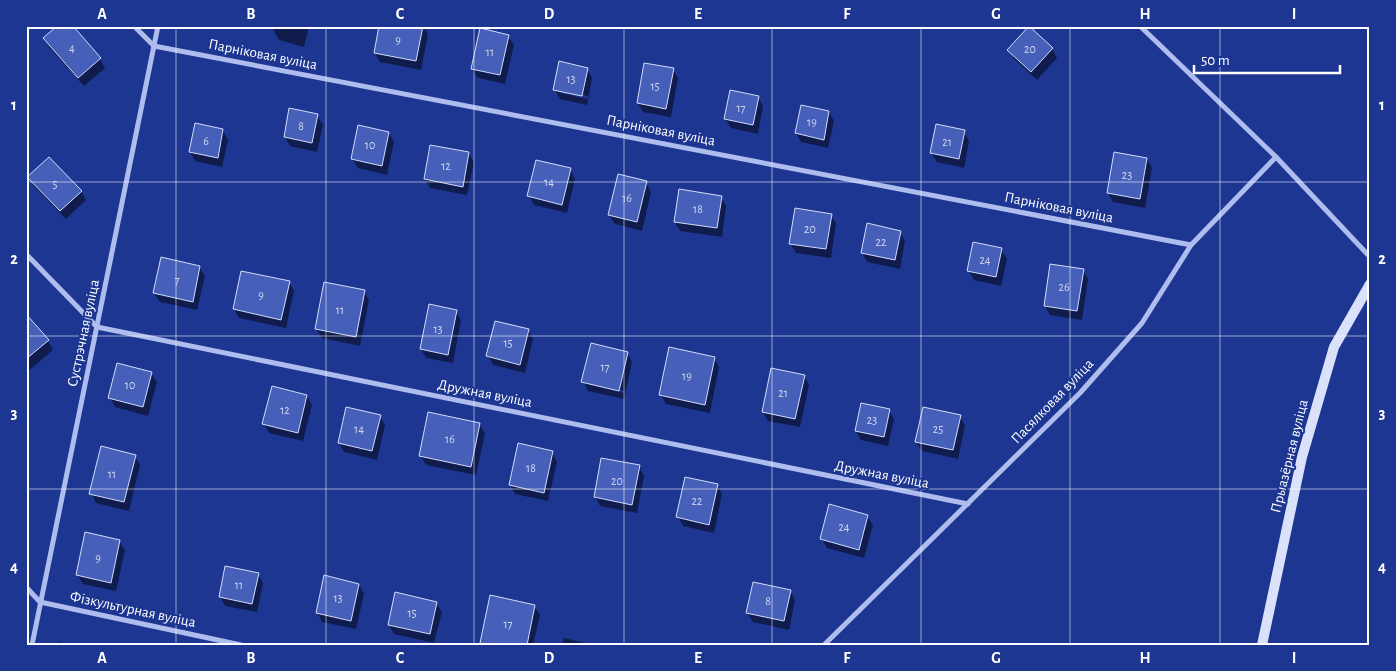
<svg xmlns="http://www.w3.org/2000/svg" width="1396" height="671" viewBox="0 0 1396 671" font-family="'Alegreya Sans',sans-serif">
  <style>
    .shadow { fill: #0007; fill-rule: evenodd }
    .building { fill: #465fb9; stroke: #d4dcfa }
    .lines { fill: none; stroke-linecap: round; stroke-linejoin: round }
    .street { stroke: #aebcee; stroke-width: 5 }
    .secondary { stroke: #dae1fa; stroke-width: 10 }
    .grid { fill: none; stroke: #fff; stroke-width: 1; stroke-opacity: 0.55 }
    .labels { text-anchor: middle; stroke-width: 4; stroke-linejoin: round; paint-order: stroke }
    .number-label { font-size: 12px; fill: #d1d7ee }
    .street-label { font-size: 15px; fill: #fff; stroke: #1d3691 }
    .neatline { fill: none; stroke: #fff; stroke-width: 2 }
    .grid-label { font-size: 16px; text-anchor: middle; font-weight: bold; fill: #fff }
  </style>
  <rect width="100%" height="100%" fill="#1d3691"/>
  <g class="shadow">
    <path d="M275 26H309L304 47 279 40 274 31Z"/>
    <path d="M380 26H424L428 34 421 70 380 62 375 53Z"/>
    <path d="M508 36 514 45 505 84 478 78 472 69Z"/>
    <path d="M44 39 100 59 105 68 84 86 50 48Z"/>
    <path d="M1052 49 1057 58 1037 80 1014 59 1009 50Z"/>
    <path d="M587 69 592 78 587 105 560 99 555 90ZM560 90 588 96V99L560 93Z"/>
    <path d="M673 69 678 78 671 117 643 112 638 103Z"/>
    <path d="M758 97 763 106 758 134 731 128 725 119Z"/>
    <path d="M829 112 834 121 828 148 801 142 796 133Z"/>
    <path d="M317 115 323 125 317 152 290 146 285 137Z"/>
    <path d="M223 131 228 140 222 167 195 161 190 152Z"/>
    <path d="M964 132 969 141 964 168 937 162 931 153Z"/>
    <path d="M389 133 394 142 387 175 358 168 352 159Z"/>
    <path d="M468 153 474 162 467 195 430 188 425 179Z"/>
    <path d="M1147 159 1152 168 1145 208 1113 202 1108 193Z"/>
    <path d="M570 170 575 179 567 213 534 205 529 196Z"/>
    <path d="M29 177 81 191 86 200 66 219 34 186Z"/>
    <path d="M646 183 651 192 642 231 615 224 609 215Z"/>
    <path d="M721 197 726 206 722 237 680 231 675 222Z"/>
    <path d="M831 215 836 224 831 258 796 253 790 243Z"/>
    <path d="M900 232 905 241 900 269 867 262 862 252Z"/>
    <path d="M1001 250 1007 259 1001 286 974 280 969 271Z"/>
    <path d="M199 267 205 276 197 310 160 302 154 293Z"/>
    <path d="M1083 270 1088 279 1082 320 1050 315 1045 306Z"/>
    <path d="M289 282 294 291 286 328 239 318 234 309Z"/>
    <path d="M364 291 369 300 360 346 322 338 316 329Z"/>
    <path d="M456 311 461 320 453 363 426 358 421 349Z"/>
    <path d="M26 316 48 341 53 350 26 373Z"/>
    <path d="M528 330 533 339 525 373 493 365 488 356Z"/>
    <path d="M627 353 632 362 624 399 588 391 583 381ZM588 382 625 391V393L588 384Z"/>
    <path d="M714 358 719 367 710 413 666 404 661 395Z"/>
    <path d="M151 373 157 382 148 416 115 407 110 398Z"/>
    <path d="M804 376 809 385 800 427 768 421 763 412Z"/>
    <path d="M307 396 312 405 303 441 269 433 264 424Z"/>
    <path d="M889 410 894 419 888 446 861 440 856 431Z"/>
    <path d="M380 416 385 425 377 460 344 452 339 443Z"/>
    <path d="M960 416 965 426 958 459 922 451 916 442Z"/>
    <path d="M479 424 485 433 476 475 426 465 421 456Z"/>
    <path d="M552 452 557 462 548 501 515 494 510 485Z"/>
    <path d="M135 456 140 465 129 511 96 503 91 493Z"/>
    <path d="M639 466 644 476 637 513 600 506 595 497Z"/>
    <path d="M717 485 722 494 714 533 683 526 678 517Z"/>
    <path d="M867 516 873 525 864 558 827 548 822 539Z"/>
    <path d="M119 541 125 550 116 591 83 584 77 575Z"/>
    <path d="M258 574 263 584 257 612 225 606 220 596Z"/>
    <path d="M359 585 364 594 356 629 322 622 317 612Z"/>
    <path d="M790 591 795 600 789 630 753 622 747 613Z"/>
    <path d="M436 603 442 612 434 643 394 634 389 625Z"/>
    <path d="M534 606 540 615 533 645H482L481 643Z"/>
    <path d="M564 638 594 645H562Z"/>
    <path d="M58 642 71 645H57Z"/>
  </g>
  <g class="building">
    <path d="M57 26H73L101 58 78 78 43 38Z"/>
    <path d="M379 26H423L416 61 374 53Z"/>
    <path d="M1029 26 1053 48 1031 72 1007 50Z"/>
    <path d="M480 28 509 35 500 75 471 69Z"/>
    <path d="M559 61 588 68 582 96 553 90Z"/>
    <path d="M644 63 674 68 666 109 637 103Z"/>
    <path d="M730 90 759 96 753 125 724 119Z"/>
    <path d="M801 105 829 111 824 140 795 133Z"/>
    <path d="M289 108 318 114 312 143 284 137Z"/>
    <path d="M195 123 223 129 218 158 189 152Z"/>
    <path d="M936 124 965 130 959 159 930 153Z"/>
    <path d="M358 125 389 132 382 166 351 159Z"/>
    <path d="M430 145 469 152 463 187 424 179Z"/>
    <path d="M1114 152 1147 158 1140 199 1107 193Z"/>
    <path d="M49 157 82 191 60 211 27 177Z"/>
    <path d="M536 160 571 168 562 205 527 196Z"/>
    <path d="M618 174 647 181 637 222 608 215Z"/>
    <path d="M679 189 722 196 717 228 674 222Z"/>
    <path d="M795 208 832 214 826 249 789 244Z"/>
    <path d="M867 223 901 231 895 260 861 253Z"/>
    <path d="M973 242 1002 248 996 277 967 271Z"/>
    <path d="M161 257 200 266 193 302 153 293Z"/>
    <path d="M1050 264 1084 269 1077 311 1044 306Z"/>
    <path d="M241 271 290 281 281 320 233 309Z"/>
    <path d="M324 282 365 290 356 337 315 329Z"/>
    <path d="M429 304 457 310 448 355 420 349Z"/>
    <path d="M26 314 49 340 26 359Z"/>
    <path d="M495 321 529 329 520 365 486 356Z"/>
    <path d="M591 343 628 352 619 391 581 382Z"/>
    <path d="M669 347 715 357 705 405 659 395Z"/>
    <path d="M117 363 152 372 143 407 108 398Z"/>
    <path d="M771 368 805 375 795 419 762 412Z"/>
    <path d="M272 386 307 395 298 433 262 424Z"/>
    <path d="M861 403 890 409 884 437 855 431Z"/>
    <path d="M346 407 381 415 372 451 338 443Z"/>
    <path d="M923 407 961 415 953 450 915 442Z"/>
    <path d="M428 412 480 423 471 467 419 456Z"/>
    <path d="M518 443 553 451 544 493 509 485Z"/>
    <path d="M101 446 136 455 124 502 89 494Z"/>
    <path d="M601 458 640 465 632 505 594 497Z"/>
    <path d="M685 477 718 484 709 525 676 517Z"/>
    <path d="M829 504 868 515 859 550 820 539Z"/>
    <path d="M85 532 120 540 111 583 76 575Z"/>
    <path d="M225 566 259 573 252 604 219 597Z"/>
    <path d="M324 575 359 584 351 621 316 613Z"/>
    <path d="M753 582 791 590 784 621 746 613Z"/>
    <path d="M395 592 437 602 430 634 388 625Z"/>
    <path d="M490 595 535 605 527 645H488L480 643Z"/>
  </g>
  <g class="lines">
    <g class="street">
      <path d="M134 26 154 46 1191 245"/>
      <path d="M1140 26 1276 157 1370 257"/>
      <path d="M26 254 97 327 968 504"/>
      <path d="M26 587 40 602 241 645"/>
      <path d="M32 645 158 26"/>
      <path d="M824 645 1080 393 1142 323 1191 245 1276 157"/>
    </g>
    <path class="secondary" d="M1262 645 1302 457 1334 347 1370 284"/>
  </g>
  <path class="grid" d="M176 26V645M326 26V645M474 26V645M624 26V645M772 26V645M921 26V645M1070 26V645M1220 26V645M26 182H1370M26 336H1370M26 489H1370"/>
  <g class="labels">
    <g class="number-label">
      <text x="398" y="44">9</text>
      <text x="72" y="52">4</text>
      <text x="1030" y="53">20</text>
      <text x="490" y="56">11</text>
      <text x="571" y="83">13</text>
      <text x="655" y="90">15</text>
      <text x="741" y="112">17</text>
      <text x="812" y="126">19</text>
      <text x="301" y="130">8</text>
      <text x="206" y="145">6</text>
      <text x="947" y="146">21</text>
      <text x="370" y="149">10</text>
      <text x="446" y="170">12</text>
      <text x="1127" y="179">23</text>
      <text x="549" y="186">14</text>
      <text x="55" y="188">5</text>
      <text x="627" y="202">16</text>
      <text x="698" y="213">18</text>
      <text x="810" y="233">20</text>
      <text x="881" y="246">22</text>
      <text x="985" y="264">24</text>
      <text x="177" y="284">7</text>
      <text x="1064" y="291">26</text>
      <text x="261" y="299">9</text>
      <text x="340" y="314">11</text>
      <text x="438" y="333">13</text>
      <text x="508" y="347">15</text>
      <text x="605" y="371">17</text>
      <text x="687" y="380">19</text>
      <text x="130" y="389">10</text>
      <text x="783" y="397">21</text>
      <text x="285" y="414">12</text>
      <text x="872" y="424">23</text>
      <text x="359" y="433">14</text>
      <text x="938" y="433">25</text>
      <text x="450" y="443">16</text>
      <text x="531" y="472">18</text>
      <text x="112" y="478">11</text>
      <text x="617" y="485">20</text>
      <text x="697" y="505">22</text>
      <text x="844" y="531">24</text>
      <text x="98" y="562">9</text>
      <text x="239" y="589">11</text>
      <text x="338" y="602">13</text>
      <text x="768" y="605">8</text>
      <text x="412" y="617">15</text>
      <text x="508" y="628">17</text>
    </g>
    <g class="street-label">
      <text transform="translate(263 54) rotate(11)" y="5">Парніковая вуліца</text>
      <text transform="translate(661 130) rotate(11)" y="5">Парніковая вуліца</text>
      <text transform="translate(1059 207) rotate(11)" y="5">Парніковая вуліца</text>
      <text transform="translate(83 333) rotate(-78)" y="5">Сустрэчная вуліца</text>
      <text transform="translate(485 393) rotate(11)" y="5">Дружная вуліца</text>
      <text transform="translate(1052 401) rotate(-46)" y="5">Пасялковая вуліца</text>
      <text transform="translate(1289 456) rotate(-76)" y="5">Прыазёрная вуліца</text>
      <text transform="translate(882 474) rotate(11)" y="5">Дружная вуліца</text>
      <text transform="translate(133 609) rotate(12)" y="5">Фізкультурная вуліца</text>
    </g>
  </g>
  <rect width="1396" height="671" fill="none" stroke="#1d3691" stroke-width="55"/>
  <path d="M1194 65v8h146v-8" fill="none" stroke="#ffffff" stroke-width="2.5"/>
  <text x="1201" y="65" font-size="15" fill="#ffffff" stroke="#1d3691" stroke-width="4" paint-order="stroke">50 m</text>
  <rect x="28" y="28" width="1340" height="616" class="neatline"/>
  <g class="grid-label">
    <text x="102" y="19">A</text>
    <text x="251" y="19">B</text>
    <text x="400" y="19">C</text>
    <text x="549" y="19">D</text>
    <text x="698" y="19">E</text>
    <text x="847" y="19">F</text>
    <text x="996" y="19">G</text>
    <text x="1145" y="19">H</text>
    <text x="1294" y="19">I</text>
    <text x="14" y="110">1</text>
    <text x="1382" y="110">1</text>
    <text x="14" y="264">2</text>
    <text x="1382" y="264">2</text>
    <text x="14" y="418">3</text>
    <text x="1382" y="418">3</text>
    <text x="14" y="572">4</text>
    <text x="1382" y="572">4</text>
    <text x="102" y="663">A</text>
    <text x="251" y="663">B</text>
    <text x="400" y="663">C</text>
    <text x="549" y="663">D</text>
    <text x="698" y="663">E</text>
    <text x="847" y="663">F</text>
    <text x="996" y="663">G</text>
    <text x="1145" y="663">H</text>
    <text x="1294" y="663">I</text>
  </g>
</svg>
